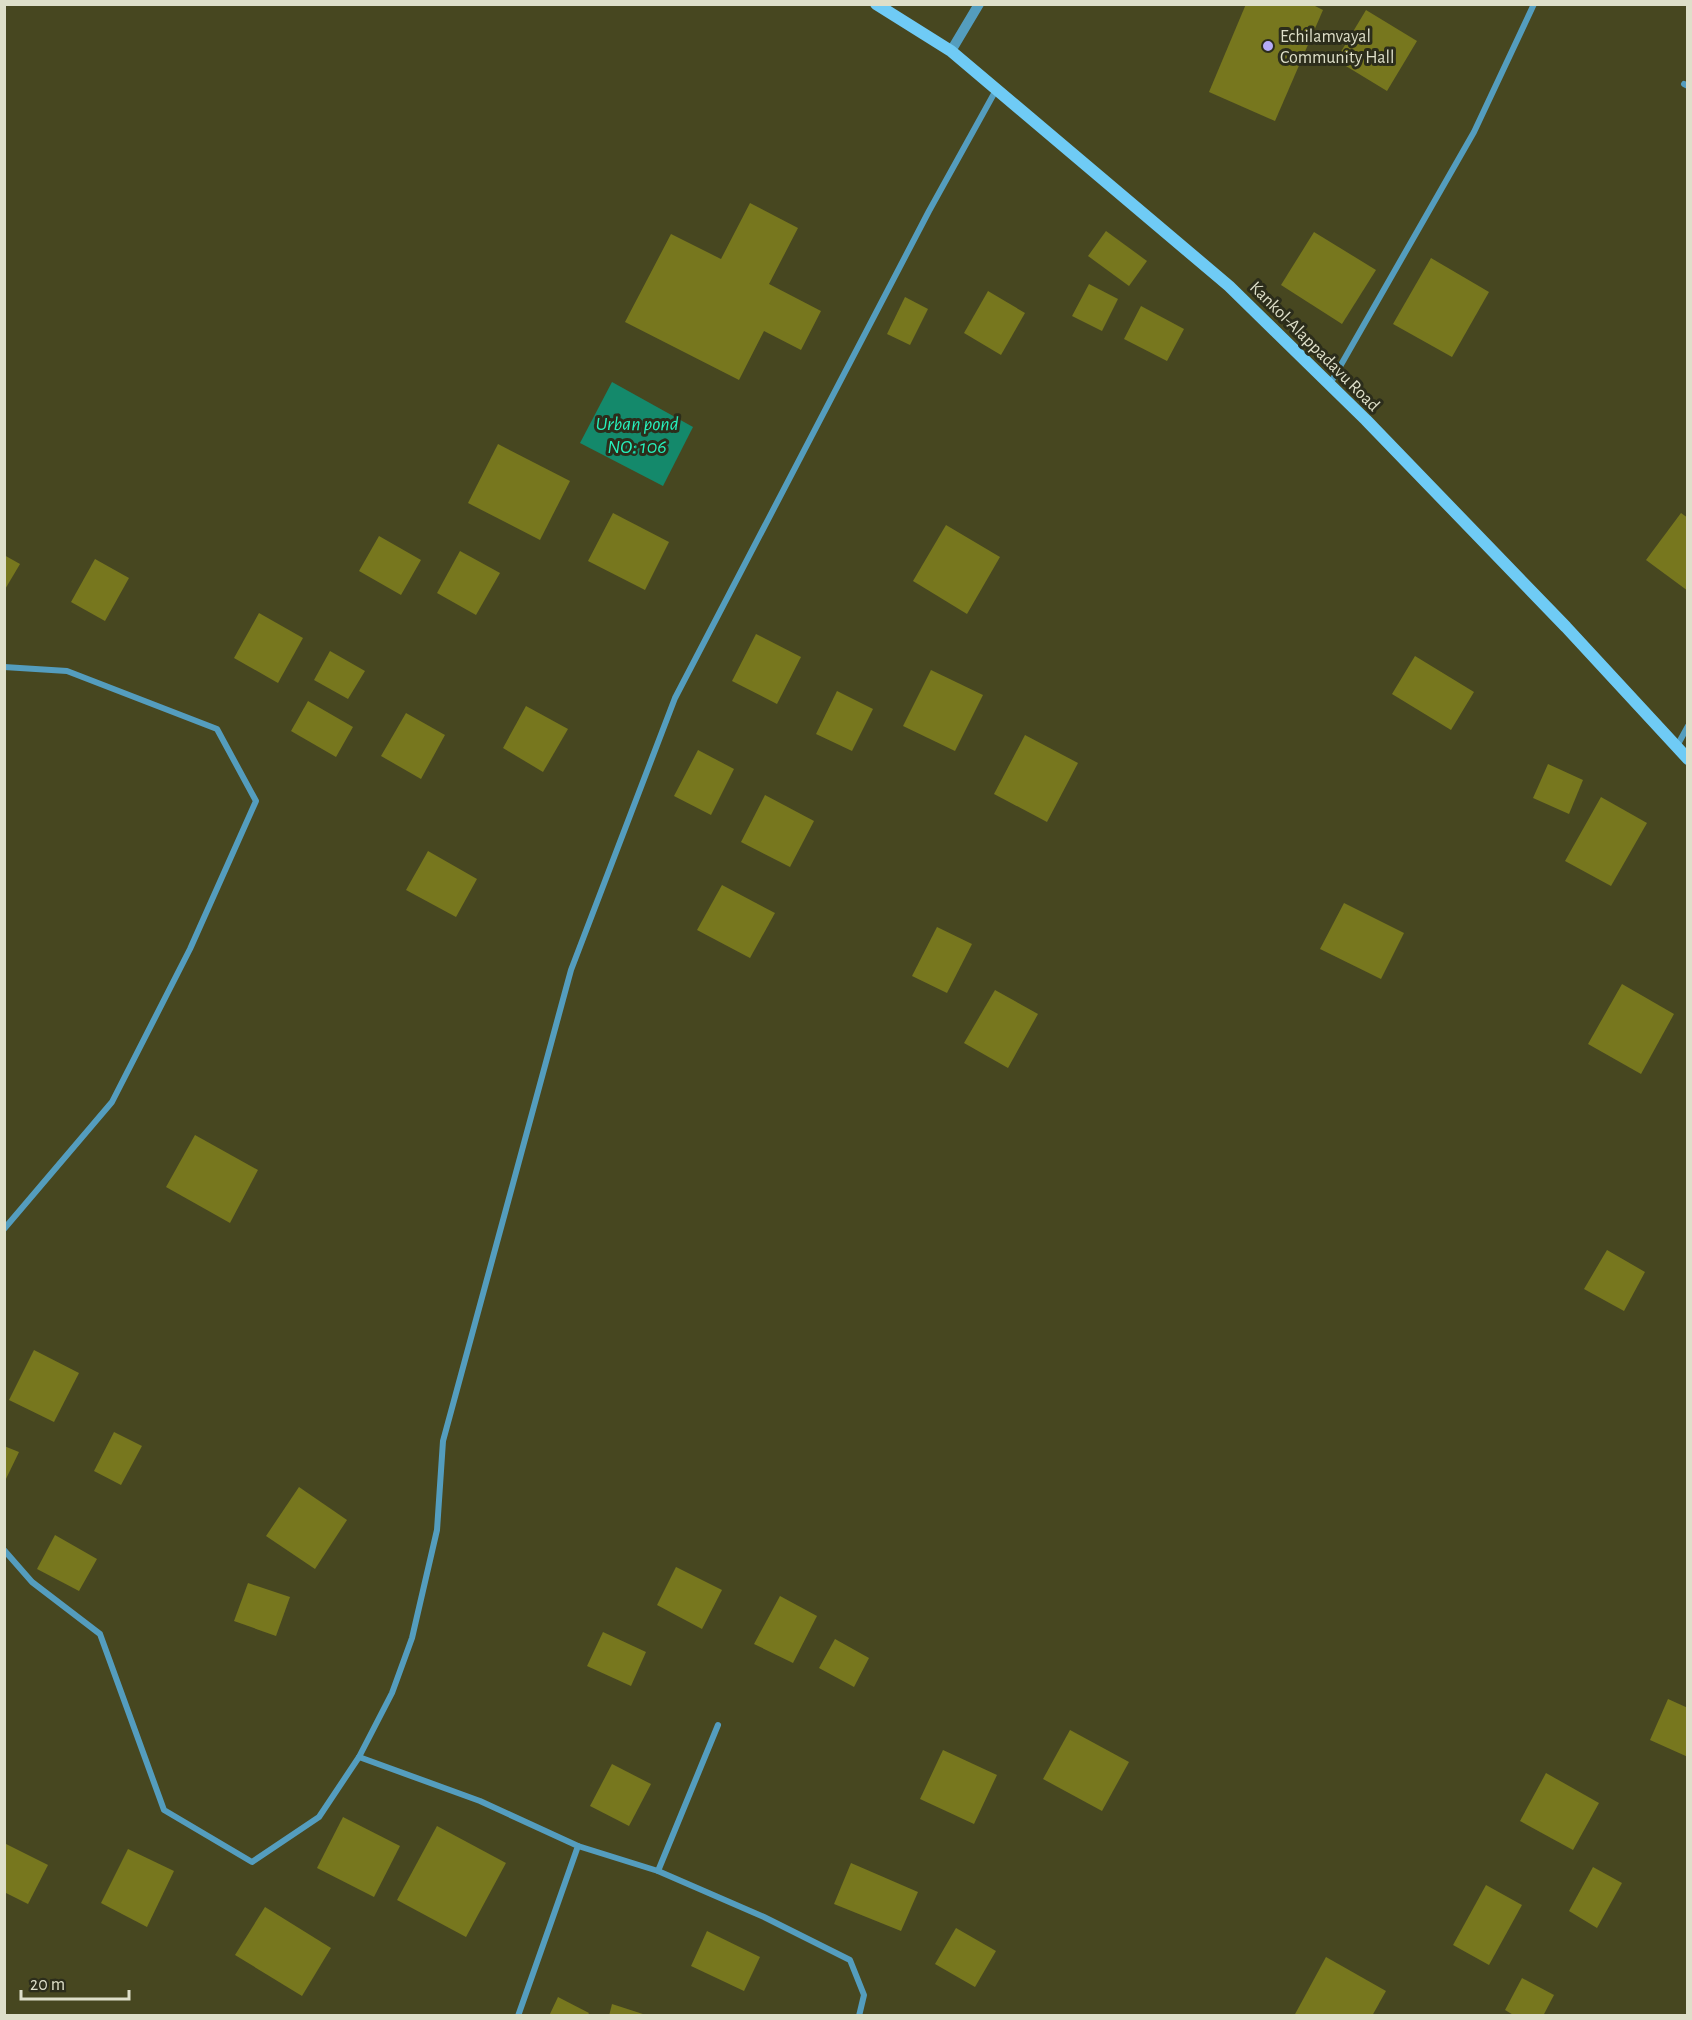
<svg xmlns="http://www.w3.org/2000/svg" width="1692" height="2020" viewBox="0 0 1692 2020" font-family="'Alegreya Sans',sans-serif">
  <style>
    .water { fill: #14896b }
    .building { fill: #77771e }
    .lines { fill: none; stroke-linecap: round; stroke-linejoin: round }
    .minor { stroke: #549dbe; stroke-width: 6 }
    .tertiary { stroke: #549dbe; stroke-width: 10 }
    .secondary { stroke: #6fcbf5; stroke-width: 12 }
    .poi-dot { fill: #b5acf8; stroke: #2c2d1b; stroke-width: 2 }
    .labels { text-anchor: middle; stroke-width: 6; stroke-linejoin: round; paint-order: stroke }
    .poi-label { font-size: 18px; fill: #dedfc9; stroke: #2c2d1b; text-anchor: start }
    .street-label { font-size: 18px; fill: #dedfc9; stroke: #2c2d1b }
    .water-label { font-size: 20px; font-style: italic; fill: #26f0bc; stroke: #2c2d1b }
  </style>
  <rect width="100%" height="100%" fill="#474720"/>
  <path class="water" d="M612 382 693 427 663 486 580 443Z"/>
  <g class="building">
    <path d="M1246 4H1311L1323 10 1275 121 1209 92Z"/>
    <path d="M1366 10 1417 41 1387 91 1336 60Z"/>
    <path d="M750 203 798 228 769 284 821 311 801 350 764 331 739 380 625 322 671 234 721 259Z"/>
    <path d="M1106 231 1147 261 1129 286 1088 256Z"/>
    <path d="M1314 232 1376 270 1342 324 1281 285Z"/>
    <path d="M1431 258 1489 292 1452 357 1393 324Z"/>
    <path d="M1089 284 1118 299 1102 331 1072 316Z"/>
    <path d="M988 291 1025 313 1001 355 964 333Z"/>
    <path d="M905 297 928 309 910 345 887 334Z"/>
    <path d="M1141 306 1184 329 1167 361 1124 339Z"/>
    <path d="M498 444 570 481 540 540 468 503Z"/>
    <path d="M613 513 669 542 645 590 588 561Z"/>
    <path d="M1681 513 1688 518V591L1646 560Z"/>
    <path d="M946 525 1000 557 967 614 913 581Z"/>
    <path d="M379 536 421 560 401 595 359 571Z"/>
    <path d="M460 551 500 573 476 615 437 593Z"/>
    <path d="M4 555 20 564 4 591Z"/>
    <path d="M95 559 129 578 105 621 71 602Z"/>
    <path d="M259 613 303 638 278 683 234 658Z"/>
    <path d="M756 634 801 657 777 704 732 681Z"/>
    <path d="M330 651 365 671 348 699 314 680Z"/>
    <path d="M1415 656 1474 692 1451 730 1392 694Z"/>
    <path d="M931 670 983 695 955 751 903 726Z"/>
    <path d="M837 691 873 709 852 751 816 734Z"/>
    <path d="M308 701 353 727 336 757 291 731Z"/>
    <path d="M526 706 568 729 543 772 503 748Z"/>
    <path d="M406 713 445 735 421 779 381 756Z"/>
    <path d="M1025 735 1078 763 1047 822 994 794Z"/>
    <path d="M698 750 734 769 711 815 674 796Z"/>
    <path d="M1548 764 1583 780 1569 814 1533 798Z"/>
    <path d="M765 795 814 821 790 867 741 842Z"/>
    <path d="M1601 797 1647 823 1611 886 1565 861Z"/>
    <path d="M428 851 477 879 456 917 406 890Z"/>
    <path d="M722 885 775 913 750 958 697 930Z"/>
    <path d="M1344 903 1404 933 1381 979 1320 949Z"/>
    <path d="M937 927 972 944 947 993 912 976Z"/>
    <path d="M1622 984 1674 1014 1641 1074 1588 1044Z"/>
    <path d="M995 990 1038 1014 1008 1068 964 1043Z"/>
    <path d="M195 1135 258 1170 230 1223 166 1187Z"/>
    <path d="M1607 1250 1645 1272 1624 1311 1584 1289Z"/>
    <path d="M34 1350 79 1373 54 1422 9 1400Z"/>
    <path d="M114 1432 142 1446 121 1485 94 1471Z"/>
    <path d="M4 1446 19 1452 4 1483Z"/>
    <path d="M299 1487 347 1520 315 1569 266 1536Z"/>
    <path d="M55 1535 97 1559 79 1591 37 1569Z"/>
    <path d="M676 1567 722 1590 702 1629 657 1605Z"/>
    <path d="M248 1583 290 1597 276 1636 234 1621Z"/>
    <path d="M780 1596 817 1616 793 1663 754 1644Z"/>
    <path d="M603 1632 646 1652 631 1686 587 1666Z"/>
    <path d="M835 1639 869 1658 854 1687 819 1668Z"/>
    <path d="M1668 1699 1688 1708V1757L1650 1740Z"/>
    <path d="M1070 1730 1129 1762 1102 1811 1043 1779Z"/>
    <path d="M943 1750 997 1775 974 1824 920 1799Z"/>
    <path d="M612 1764 651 1784 629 1826 590 1806Z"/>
    <path d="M1546 1773 1599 1803 1573 1850 1520 1821Z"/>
    <path d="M343 1817 400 1846 374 1897 317 1868Z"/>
    <path d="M437 1826 506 1863 466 1937 397 1900Z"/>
    <path d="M4 1843 48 1865 28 1904 4 1892Z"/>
    <path d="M128 1849 174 1871 147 1927 101 1903Z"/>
    <path d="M851 1863 918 1892 901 1931 834 1904Z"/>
    <path d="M1593 1867 1622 1883 1597 1928 1569 1911Z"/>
    <path d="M1486 1885 1522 1905 1489 1965 1453 1945Z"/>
    <path d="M265 1907 331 1948 302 1996 235 1955Z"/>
    <path d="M956 1928 996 1951 975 1987 935 1964Z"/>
    <path d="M707 1931 760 1957 744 1991 691 1966Z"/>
    <path d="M1326 1957 1386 1991 1372 2016H1294Z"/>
    <path d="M1522 1978 1554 1995 1543 2016H1515L1505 2010Z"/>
    <path d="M558 1997 589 2013 587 2016H549Z"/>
    <path d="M612 2004 646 2015V2016H609Z"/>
  </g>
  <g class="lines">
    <g class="minor">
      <path d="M1684 84 1688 86"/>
      <path d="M1330 384 1474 132 1534 4"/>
      <path d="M4 667 67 671 217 729 256 801 190 949 112 1102 4 1229"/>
      <path d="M1677 746 1688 726"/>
      <path d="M4 1550 32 1582 100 1634 164 1810 252 1862 319 1817 359 1757"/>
      <path d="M578 1846 658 1871 764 1917 850 1960 864 1995 859 2016"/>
      <path d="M658 1871 718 1725"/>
      <path d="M518 2016 578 1846 480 1801 359 1757 392 1693 412 1638 437 1530 443 1441 571 970 675 698 929 211 996 90"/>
    </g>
    <path class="tertiary" d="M951 51 979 4"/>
    <path class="secondary" d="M876 4 951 51 1229 286 1366 420 1566 627 1688 759"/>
  </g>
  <circle class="poi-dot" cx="1268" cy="46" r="6"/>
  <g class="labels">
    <g class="poi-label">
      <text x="1280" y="42">Echilamvayal<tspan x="1280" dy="21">Community Hall</tspan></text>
    </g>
    <g class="street-label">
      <text transform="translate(1315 346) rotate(45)" y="6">Kankol-Alappadavu Road</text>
    </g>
    <g class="water-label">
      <text x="637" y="430">Urban pond<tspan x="637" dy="23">NO: 106</tspan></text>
    </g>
  </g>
  <rect width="1692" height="2020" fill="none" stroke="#dedfc9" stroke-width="12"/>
  <path d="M21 1990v9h108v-9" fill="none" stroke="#dedfc9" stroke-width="3"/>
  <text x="30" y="1990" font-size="18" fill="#dedfc9" stroke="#2c2d1b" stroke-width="4.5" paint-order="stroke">20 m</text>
</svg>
